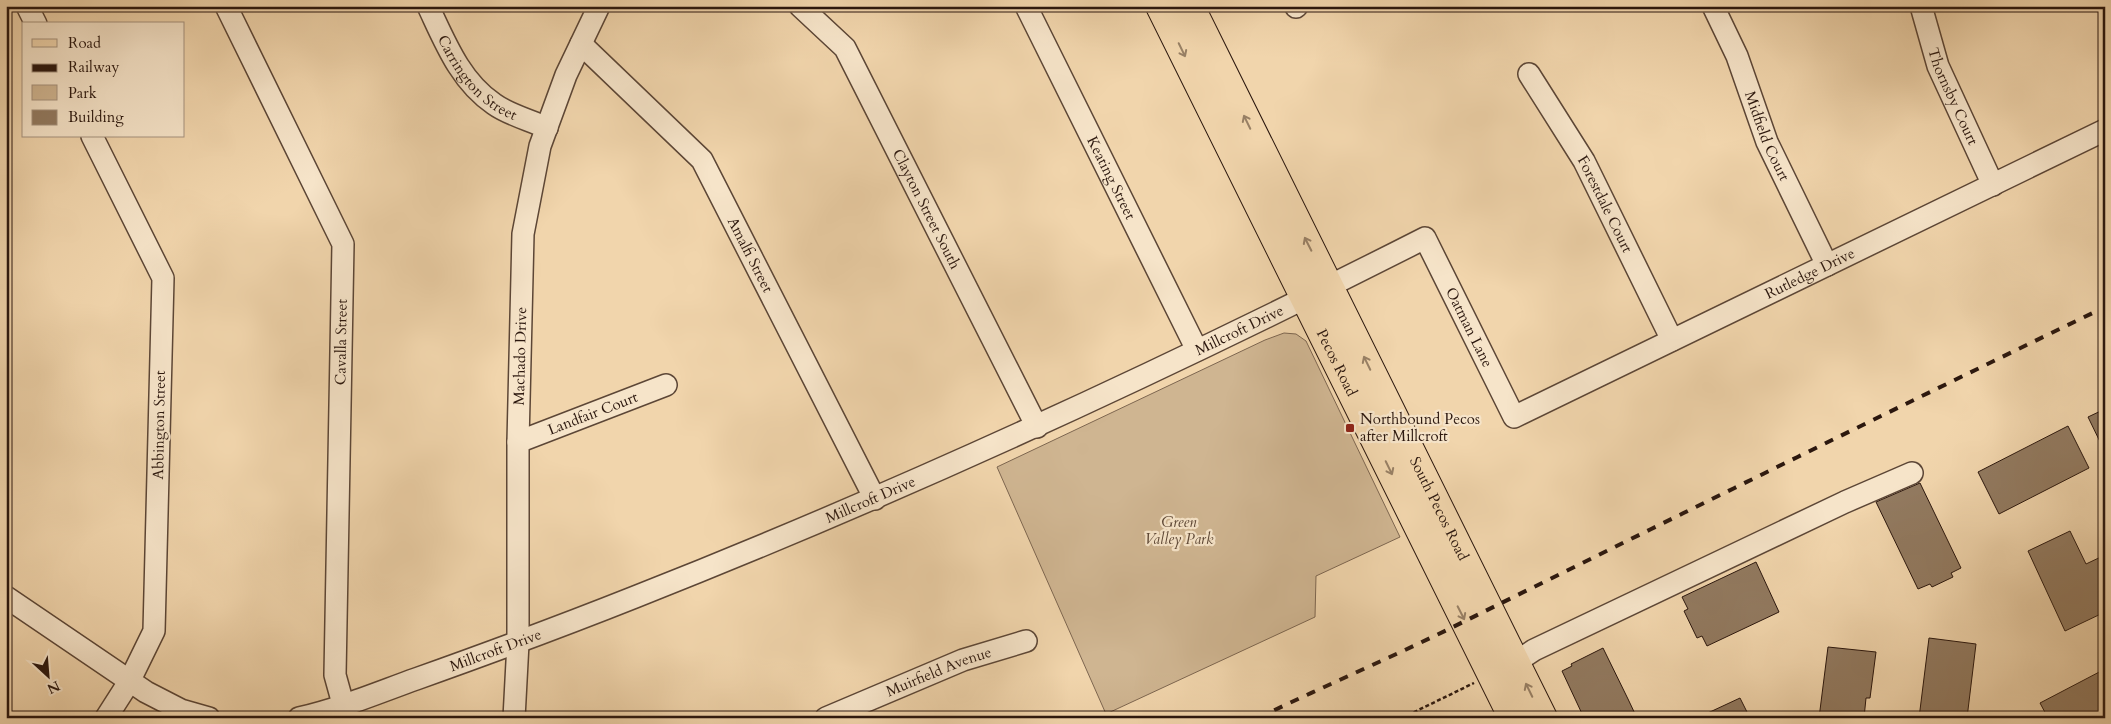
<svg xmlns="http://www.w3.org/2000/svg" width="2111" height="724" viewBox="0 0 2111 724" font-family="Cardo,serif">
  <style>
    .green { fill: #cfb591; stroke: #7d6650 }
    .building { fill: #927a60; stroke: #2b170e }
    .lines { fill: none; stroke-linecap: round; stroke-linejoin: round }
    .minor-casing { stroke: #5c4636; stroke-width: 24 }
    .major-casing { stroke: #2b170e; stroke-width: 30 }
    .path { stroke: #2b170e; stroke-width: 2.5; stroke-dasharray: 4 2.5; stroke-linecap: butt }
    .minor { stroke: #f6e4c9; stroke-width: 21 }
    .major { stroke: #f1d5ac; stroke-width: 28 }
    .rail { stroke: #2b170e; stroke-width: 4; stroke-dasharray: 9 9; stroke-linecap: butt }
    .oneway { stroke: #988065 }
    .poi-dot { fill: #8f2418; stroke: #f6e4c9; stroke-width: 2 }
    .labels { text-anchor: middle; stroke-width: 4.5; stroke-linejoin: round; paint-order: stroke }
    .street-label { font-size: 15px; fill: #2b170e; stroke: #f6e4c9 }
    .poi-label { font-size: 15px; fill: #2b170e; stroke: #f6e4c9; text-anchor: start }
    .park-label { font-size: 15px; font-style: italic; fill: #5c4635; stroke: #f6e4c9 }
  </style>
  <rect width="100%" height="100%" fill="#f1d5ac"/>
  <filter id="stains"><feTurbulence type="fractalNoise" baseFrequency=".004" numOctaves="4"/><feColorMatrix values="0 0 0 0 .2 0 0 0 0 .09 0 0 0 0 .02 0 0 0 .5 -.17"/></filter>
  <radialGradient id="worn" r=".72"><stop offset=".6" stop-color="#630" stop-opacity="0"/><stop offset="1" stop-color="#630" stop-opacity=".3"/></radialGradient>
  <path class="green" d="M1284 333 1296 334 1306 341 1400 537 1316 576 1315 617 1106 714 997 467 1265 340Z"/>
  <g class="building">
    <path d="M2105 409V452L2088 417Z"/>
    <path d="M2068 426 2089 468 1999 514 1978 472Z"/>
    <path d="M1920 483 1961 568 1951 573 1953 577 1932 587 1930 584 1918 589 1876 502Z"/>
    <path d="M2070 531 2086 564 2105 555V612L2065 631 2028 551Z"/>
    <path d="M1756 562 1779 612 1707 646 1702 636 1697 638 1684 611 1688 609 1682 597Z"/>
    <path d="M1929 638 1976 644 1967 718H1919Z"/>
    <path d="M1828 647 1876 652 1870 698H1866L1864 718H1819Z"/>
    <path d="M1603 648 1628 699 1637 718H1584L1562 671 1572 666 1571 664Z"/>
    <path d="M2105 669V718H2048L2040 703Z"/>
    <path d="M1740 698 1750 718H1697Z"/>
  </g>
  <g class="lines">
    <g class="minor-casing">
      <g id="minor">
        <path d="M27 6 36 24"/>
        <path d="M226 6 343 244 335 675 343 704"/>
        <path id="s1" d="M428 6C445 42 460 81 494 104 509 115 530 120 547 128"/>
        <path id="s2" d="M800 6 845 48 1037 427"/>
        <path id="s3" d="M1026 6 1197 350"/>
        <path id="s4" d="M1713 6 1737 56 1767 142 1827 265"/>
        <path id="s5" d="M1921 6 1938 66 1993 185"/>
        <path d="M1296 7 1297 6"/>
        <path id="s6" d="M581 44 702 160 875 499"/>
        <path id="s7" d="M1529 74 1584 161 1672 340"/>
        <path d="M92 136 163 278 154 631 129 682 106 718"/>
        <path id="s8" d="M518 442 666 385"/>
        <path d="M6 597 146 692 181 710 209 718"/>
        <path d="M1516 662 1534 650 1845 502 1912 473"/>
        <path id="s9" d="M299 718C339 709 377 693 416 679 489 653 562 626 635 597 904 491 1167 369 1425 238L1514 417 2105 130"/>
        <path id="s10" d="M514 718 518 643V442L523 234 540 146 566 75 599 6"/>
        <path id="s11" d="M826 718 963 660 1026 641"/>
      </g>
    </g>
    <g class="major-casing">
      <g id="major">
        <path id="s12" d="M1160 6 1513 718"/>
        <path id="s13" d="M1190 6 1543 718"/>
      </g>
    </g>
    <path class="path" d="M1402 718 1474 683"/>
    <use href="#minor" class="minor"/>
    <use href="#major" class="major"/>
    <path class="rail" d="M1258 718C1322 687 1388 659 1451 628 1669 520 1886 413 2105 307"/>
  </g>
  <defs><path id="oneway-shaft" d="M-6 0H5M1.5-3L5.5 0L1.5 3" fill="none" stroke-width="1.6" stroke-linecap="round" stroke-linejoin="round" transform="scale(1.25)"/></defs>
  <g class="oneway">
    <use href="#oneway-shaft" transform="translate(1182 50) rotate(64)"/>
    <use href="#oneway-shaft" transform="translate(1247 122) rotate(-116)"/>
    <use href="#oneway-shaft" transform="translate(1308 244) rotate(-117)"/>
    <use href="#oneway-shaft" transform="translate(1367 363) rotate(-116)"/>
    <use href="#oneway-shaft" transform="translate(1389 468) rotate(64)"/>
    <use href="#oneway-shaft" transform="translate(1461 613) rotate(63)"/>
    <use href="#oneway-shaft" transform="translate(1529 690) rotate(-116)"/>
  </g>
  <rect class="poi-dot" x="1345" y="423" width="10" height="10" rx="2.5"/>
  <g class="labels">
    <g class="street-label">
      <text dy="5" stroke="none"><textPath href="#s1" startOffset="89">Carrington Street</textPath></text>
      <text dy="5" stroke="none"><textPath href="#s5" startOffset="96">Thornsby Court</textPath></text>
      <text dy="5" stroke="none"><textPath href="#s4" startOffset="141">Midfield Court</textPath></text>
      <text dy="5" stroke="none"><textPath href="#s3" startOffset="192">Keating Street</textPath></text>
      <text dy="5" stroke="none"><textPath href="#s7" startOffset="151">Forestdale Court</textPath></text>
      <text dy="5" stroke="none"><textPath href="#s2" startOffset="242">Clayton Street South</textPath></text>
      <text dy="5" stroke="none"><textPath href="#s6" startOffset="274">Amalfi Street</textPath></text>
      <text dy="5" stroke="none"><textPath href="#s9" startOffset="1754">Rutledge Drive</textPath></text>
      <text dy="5" stroke="none"><textPath href="#s9" startOffset="1325">Oatman Lane</textPath></text>
      <text dy="5" stroke="none"><textPath href="#s9" startOffset="1018">Millcroft Drive</textPath></text>
      <text transform="translate(341 342) rotate(-89)" y="5">Cavalla Street</text>
      <text dy="5" stroke="none"><textPath href="#s10" startOffset="362">Machado Drive</textPath></text>
      <text dy="5" stroke="none"><textPath href="#s12" startOffset="398">Pecos Road</textPath></text>
      <text dy="5" stroke="none"><textPath href="#s8" startOffset="80">Landfair Court</textPath></text>
      <text transform="translate(159 425) rotate(-89)" y="5">Abbington Street</text>
      <text dy="5" stroke="none"><textPath href="#s9" startOffset="612">Millcroft Drive</textPath></text>
      <text dy="5" stroke="none"><textPath href="#s13" startOffset="561">South Pecos Road</textPath></text>
      <text dy="5" stroke="none"><textPath href="#s9" startOffset="208">Millcroft Drive</textPath></text>
      <text dy="5" stroke="none"><textPath href="#s11" startOffset="122">Muirfield Avenue</textPath></text>
    </g>
    <g class="poi-label">
      <text x="1360" y="424">Northbound Pecos<tspan x="1360" dy="17">after Millcroft</tspan></text>
    </g>
    <g class="park-label">
      <text x="1179" y="527">Green<tspan x="1179" dy="17">Valley Park</tspan></text>
    </g>
  </g>
  <rect width="2111" height="724" fill="none" stroke="#f1d5ac" stroke-width="25"/>
  <rect x="8" y="8" width="2096" height="709" fill="none" stroke="#2b170e" stroke-width="2.5"/>
  <rect x="12" y="12" width="2086" height="699" fill="none" stroke="#2b170e"/>
  <rect x="22" y="22" width="162" height="115" fill="#f6e4c9" stroke="#a5927e"/>
  <rect x="32" y="39" width="25" height="8" fill="#f1d5ac" stroke="#a5927e"/>
  <text x="68" y="48" font-size="15" fill="#2b170e">Road</text>
  <rect x="32" y="64" width="25" height="8" fill="#2b170e" stroke="#a5927e"/>
  <text x="68" y="72" font-size="15" fill="#2b170e">Railway</text>
  <rect x="32" y="85" width="25" height="15" fill="#cfb591" stroke="#a5927e"/>
  <text x="68" y="98" font-size="15" fill="#2b170e">Park</text>
  <rect x="32" y="110" width="25" height="15" fill="#927a60" stroke="#a5927e"/>
  <text x="68" y="122" font-size="15" fill="#2b170e">Building</text>
  <g transform="translate(48 676) rotate(154)" stroke="#f6e4c9" stroke-width="4" paint-order="stroke">
  <path d="M0-4L9 19L0 12L-9 19Z" fill="#2b170e"/>
  <text y="-8" font-size="14" font-weight="bold" text-anchor="middle" fill="#2b170e">N</text>
  </g>
  <rect width="100%" height="100%" filter="url(#stains)"/>
  <rect width="100%" height="100%" fill="url(#worn)"/>
</svg>
